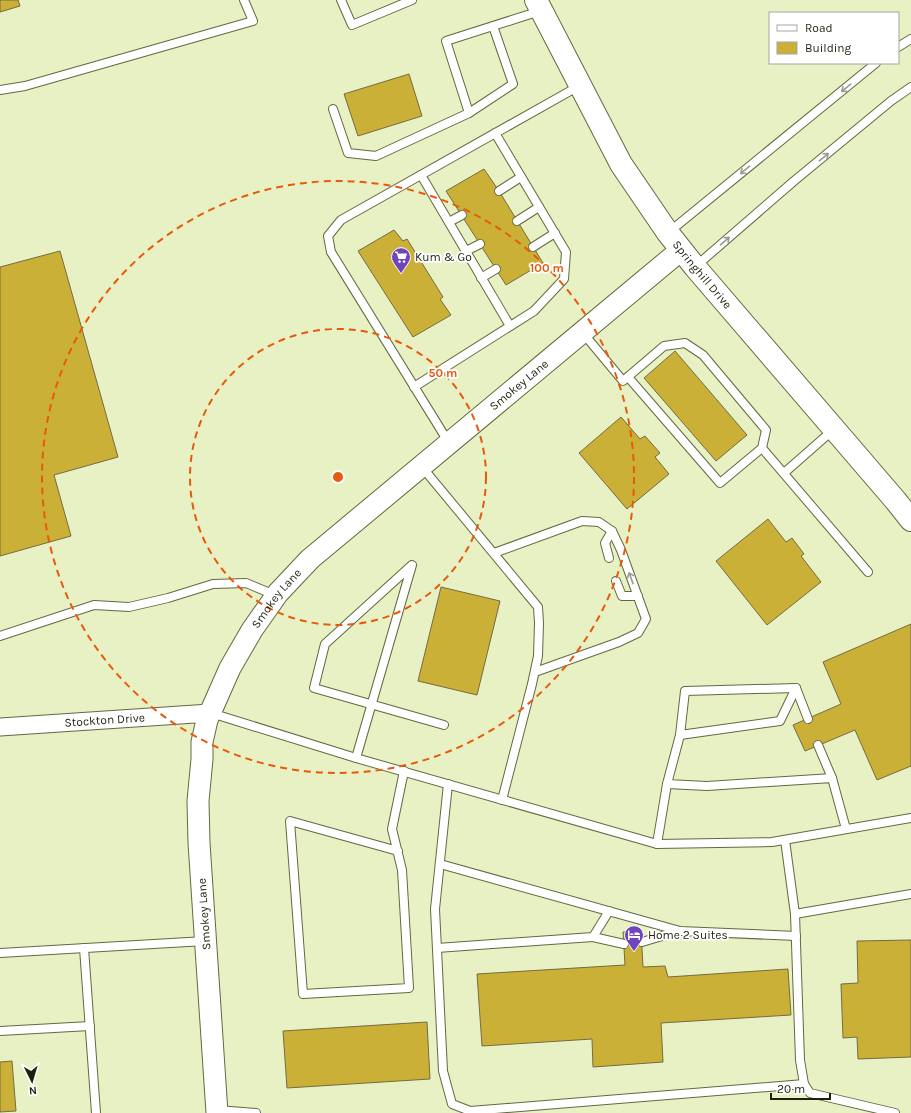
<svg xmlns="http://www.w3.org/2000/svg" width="911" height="1113" viewBox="0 0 911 1113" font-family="Karla,sans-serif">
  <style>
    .building { fill: #cbb037; stroke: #756b41 }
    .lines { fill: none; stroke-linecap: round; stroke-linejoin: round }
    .service-casing { stroke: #626940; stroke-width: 10 }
    .minor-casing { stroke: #626940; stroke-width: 19 }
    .tertiary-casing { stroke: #626940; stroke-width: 23 }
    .secondary-casing { stroke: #626940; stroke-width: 24 }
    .service { stroke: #fff; stroke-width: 8 }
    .minor { stroke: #fff; stroke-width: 17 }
    .tertiary { stroke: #fff; stroke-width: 21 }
    .secondary { stroke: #fff; stroke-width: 22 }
    .oneway { stroke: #9a9b93 }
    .ring { fill: none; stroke: #e8590c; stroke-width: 2; stroke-dasharray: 7 5 }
    .labels { text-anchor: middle; stroke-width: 3.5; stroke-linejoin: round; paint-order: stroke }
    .poi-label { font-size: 12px; fill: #1e200f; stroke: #fff; text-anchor: start }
    .street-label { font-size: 12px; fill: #1e200f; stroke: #fff }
    .centre { fill: #e8590c; stroke: #fff; stroke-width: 2 }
    .ring-label { font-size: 12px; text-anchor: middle; font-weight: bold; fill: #e8590c; stroke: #fff; stroke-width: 3.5; stroke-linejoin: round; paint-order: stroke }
  </style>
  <rect width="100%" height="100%" fill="#e8f1c3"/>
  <g class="building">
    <path d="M0 0H18L20 6 0 12Z"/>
    <path d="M409 74 422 116 358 136 344 94Z"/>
    <path d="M484 169 499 191 543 263 506 285 446 191Z"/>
    <path d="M394 230 403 241 407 239 443 297 440 299 451 315 413 337 358 251Z"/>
    <path d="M60 251 118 457 54 475 71 536 0 556V267Z"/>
    <path d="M675 351 747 435 716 461 644 378Z"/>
    <path d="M621 417 640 439 645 436 660 453 655 457 669 474 627 509 579 453Z"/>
    <path d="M768 519 786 542 792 538 804 554 801 556 821 582 767 625 716 561Z"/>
    <path d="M441 587 500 601 477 695 418 681Z"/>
    <path d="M911 624V766L877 780 855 730 805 751 793 725 841 704 823 662Z"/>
    <path d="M641 930 643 967 665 966 668 977 788 969 791 1015 661 1023 663 1062 593 1067 592 1039 482 1046 477 974 625 965 623 932Z"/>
    <path d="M911 940V1057L858 1059 857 1037 843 1038 841 984 858 983 857 941Z"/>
    <path d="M427 1022 430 1079 287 1088 283 1031Z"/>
    <path d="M12 1061 16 1111 0 1112V1062Z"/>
  </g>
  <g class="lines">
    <g class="service-casing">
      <g id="service">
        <path d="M341 0 352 25 412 0"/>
        <path d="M898 47 911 39"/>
        <path d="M0 90 25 86 253 21 244 0"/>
        <path d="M333 109 348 153 376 156 469 113 446 41 540 11"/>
        <path d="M469 113 513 84 493 26"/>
        <path d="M421 175 510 326"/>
        <path d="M499 191 521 177"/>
        <path d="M517 221 539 207"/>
        <path d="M449 222 462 215"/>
        <path d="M669 232 876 63"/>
        <path d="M533 247 555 233"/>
        <path d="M466 251 480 244"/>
        <path d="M696 266 794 181 891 101 911 87"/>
        <path d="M481 278 496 269"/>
        <path d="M583 333 623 381 664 346 685 343 703 355 766 430 762 448 868 572"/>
        <path d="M628 377 720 483 762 448"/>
        <path d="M414 387 534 311 564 279 566 252 495 133"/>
        <path d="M449 443 331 252 328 236 341 220 579 86"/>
        <path d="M422 467 538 607 539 623 538 656 532 684 502 800"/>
        <path d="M784 473 833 430"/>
        <path d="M494 553 582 521 599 522 612 531 621 550 646 619 638 633 619 642 535 672"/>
        <path d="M609 558 605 543 612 531"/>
        <path d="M616 581 622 596H638"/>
        <path d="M0 636 94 605 129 607 168 598 213 584 246 583 275 595"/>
        <path d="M796 688 808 719"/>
        <path d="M211 713 356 758 657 844 772 842 911 818"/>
        <path d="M680 735 685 691 796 688 780 721 680 735 667 784 707 786 832 778 846 829"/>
        <path d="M818 745 832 778"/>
        <path d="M356 758 412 565 325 644 314 688 444 725"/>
        <path d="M448 784 435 909 443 1071 452 1104 470 1111 804 1084"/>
        <path d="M785 840 795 914 800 1060 804 1084 810 1093 895 1113"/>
        <path d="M657 844 667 784"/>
        <path d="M398 851 290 821 303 994 409 988 402 870 392 829 404 771"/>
        <path d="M440 864 680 931 796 936"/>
        <path d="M795 914 911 894"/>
        <path d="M593 937 624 944"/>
        <path d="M642 942 679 931"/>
        <path d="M84 948 96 1113"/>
        <path d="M437 948 593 937 609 911"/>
        <path d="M0 953 205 941"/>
        <path d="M0 1031 90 1026"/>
        <path d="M217 1110 256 1113"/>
      </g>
    </g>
    <g class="minor-casing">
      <g id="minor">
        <path id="s1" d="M0 727 210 713"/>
      </g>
    </g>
    <g class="tertiary-casing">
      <g id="tertiary">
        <path id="s2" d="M217 1113 199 843 198 801 202 759V742L207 720 230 668 252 630 278 593 310 559 681 250"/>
      </g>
    </g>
    <g class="secondary-casing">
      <g id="secondary">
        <path id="s3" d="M536 0 621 164 668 233 695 267 896 501 911 520"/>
      </g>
    </g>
    <use href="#service" class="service"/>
    <use href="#minor" class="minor"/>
    <use href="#tertiary" class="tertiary"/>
    <use href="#secondary" class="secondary"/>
  </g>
  <defs><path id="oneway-shaft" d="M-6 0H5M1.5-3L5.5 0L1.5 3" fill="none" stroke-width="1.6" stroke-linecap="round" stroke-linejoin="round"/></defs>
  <g class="oneway">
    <use href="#oneway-shaft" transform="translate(846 88) rotate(141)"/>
    <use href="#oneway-shaft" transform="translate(824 157) rotate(-40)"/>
    <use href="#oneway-shaft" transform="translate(745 170) rotate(141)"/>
    <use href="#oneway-shaft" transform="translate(725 241) rotate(-41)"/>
    <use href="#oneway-shaft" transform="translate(631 578) rotate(-110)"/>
  </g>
  <g class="ring">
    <circle cx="338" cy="477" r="148"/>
    <circle cx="338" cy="477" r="296"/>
  </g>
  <defs>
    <g id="supermarket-pin" transform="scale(1)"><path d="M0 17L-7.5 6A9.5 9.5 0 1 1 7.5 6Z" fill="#7044bc" stroke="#fff"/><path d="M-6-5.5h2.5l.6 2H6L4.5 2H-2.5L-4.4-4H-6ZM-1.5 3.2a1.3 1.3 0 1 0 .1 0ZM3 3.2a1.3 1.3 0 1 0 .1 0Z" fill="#fff"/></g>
    <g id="hotel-pin" transform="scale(1)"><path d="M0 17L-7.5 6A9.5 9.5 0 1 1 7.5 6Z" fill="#7044bc" stroke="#fff"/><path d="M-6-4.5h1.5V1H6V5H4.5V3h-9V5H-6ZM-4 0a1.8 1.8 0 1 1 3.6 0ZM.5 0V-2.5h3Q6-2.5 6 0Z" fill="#fff"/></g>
  </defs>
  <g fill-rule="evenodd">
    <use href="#supermarket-pin" x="401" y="257"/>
    <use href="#hotel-pin" x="634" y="935"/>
  </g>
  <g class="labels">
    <g class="poi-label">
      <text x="415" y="261">Kum &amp; Go</text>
      <text x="648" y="939">Home 2 Suites</text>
    </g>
    <g class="street-label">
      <text dy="4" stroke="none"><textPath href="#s3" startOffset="322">Springhill Drive</textPath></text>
      <text dy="4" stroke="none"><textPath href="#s2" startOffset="859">Smokey Lane</textPath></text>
      <text dy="4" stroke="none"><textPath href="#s2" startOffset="535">Smokey Lane</textPath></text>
      <text dy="4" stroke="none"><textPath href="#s1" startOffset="105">Stockton Drive</textPath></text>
      <text transform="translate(204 914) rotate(-94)" y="4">Smokey Lane</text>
    </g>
  </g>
  <circle cx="338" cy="477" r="6" class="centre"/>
  <g class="ring-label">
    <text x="547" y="272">100 m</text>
    <text x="443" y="377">50 m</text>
  </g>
  <rect x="769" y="12" width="130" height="52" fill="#ffffff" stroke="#a5a69f"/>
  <rect x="777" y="25" width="20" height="6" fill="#ffffff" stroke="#a5a69f"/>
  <text x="805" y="32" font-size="12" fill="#1e200f">Road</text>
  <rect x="777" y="42" width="20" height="12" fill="#cbb037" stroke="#a5a69f"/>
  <text x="805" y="52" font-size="12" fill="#1e200f">Building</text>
  <g transform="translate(32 1081) rotate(175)" stroke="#ffffff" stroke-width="3" paint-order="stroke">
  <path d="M0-3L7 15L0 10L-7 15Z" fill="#1e200f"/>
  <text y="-6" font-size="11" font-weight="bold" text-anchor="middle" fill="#1e200f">N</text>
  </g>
  <path d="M771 1093v6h59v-6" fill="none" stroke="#1e200f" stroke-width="2"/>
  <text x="777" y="1093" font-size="12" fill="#1e200f" stroke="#ffffff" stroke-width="3" paint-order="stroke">20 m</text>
</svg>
